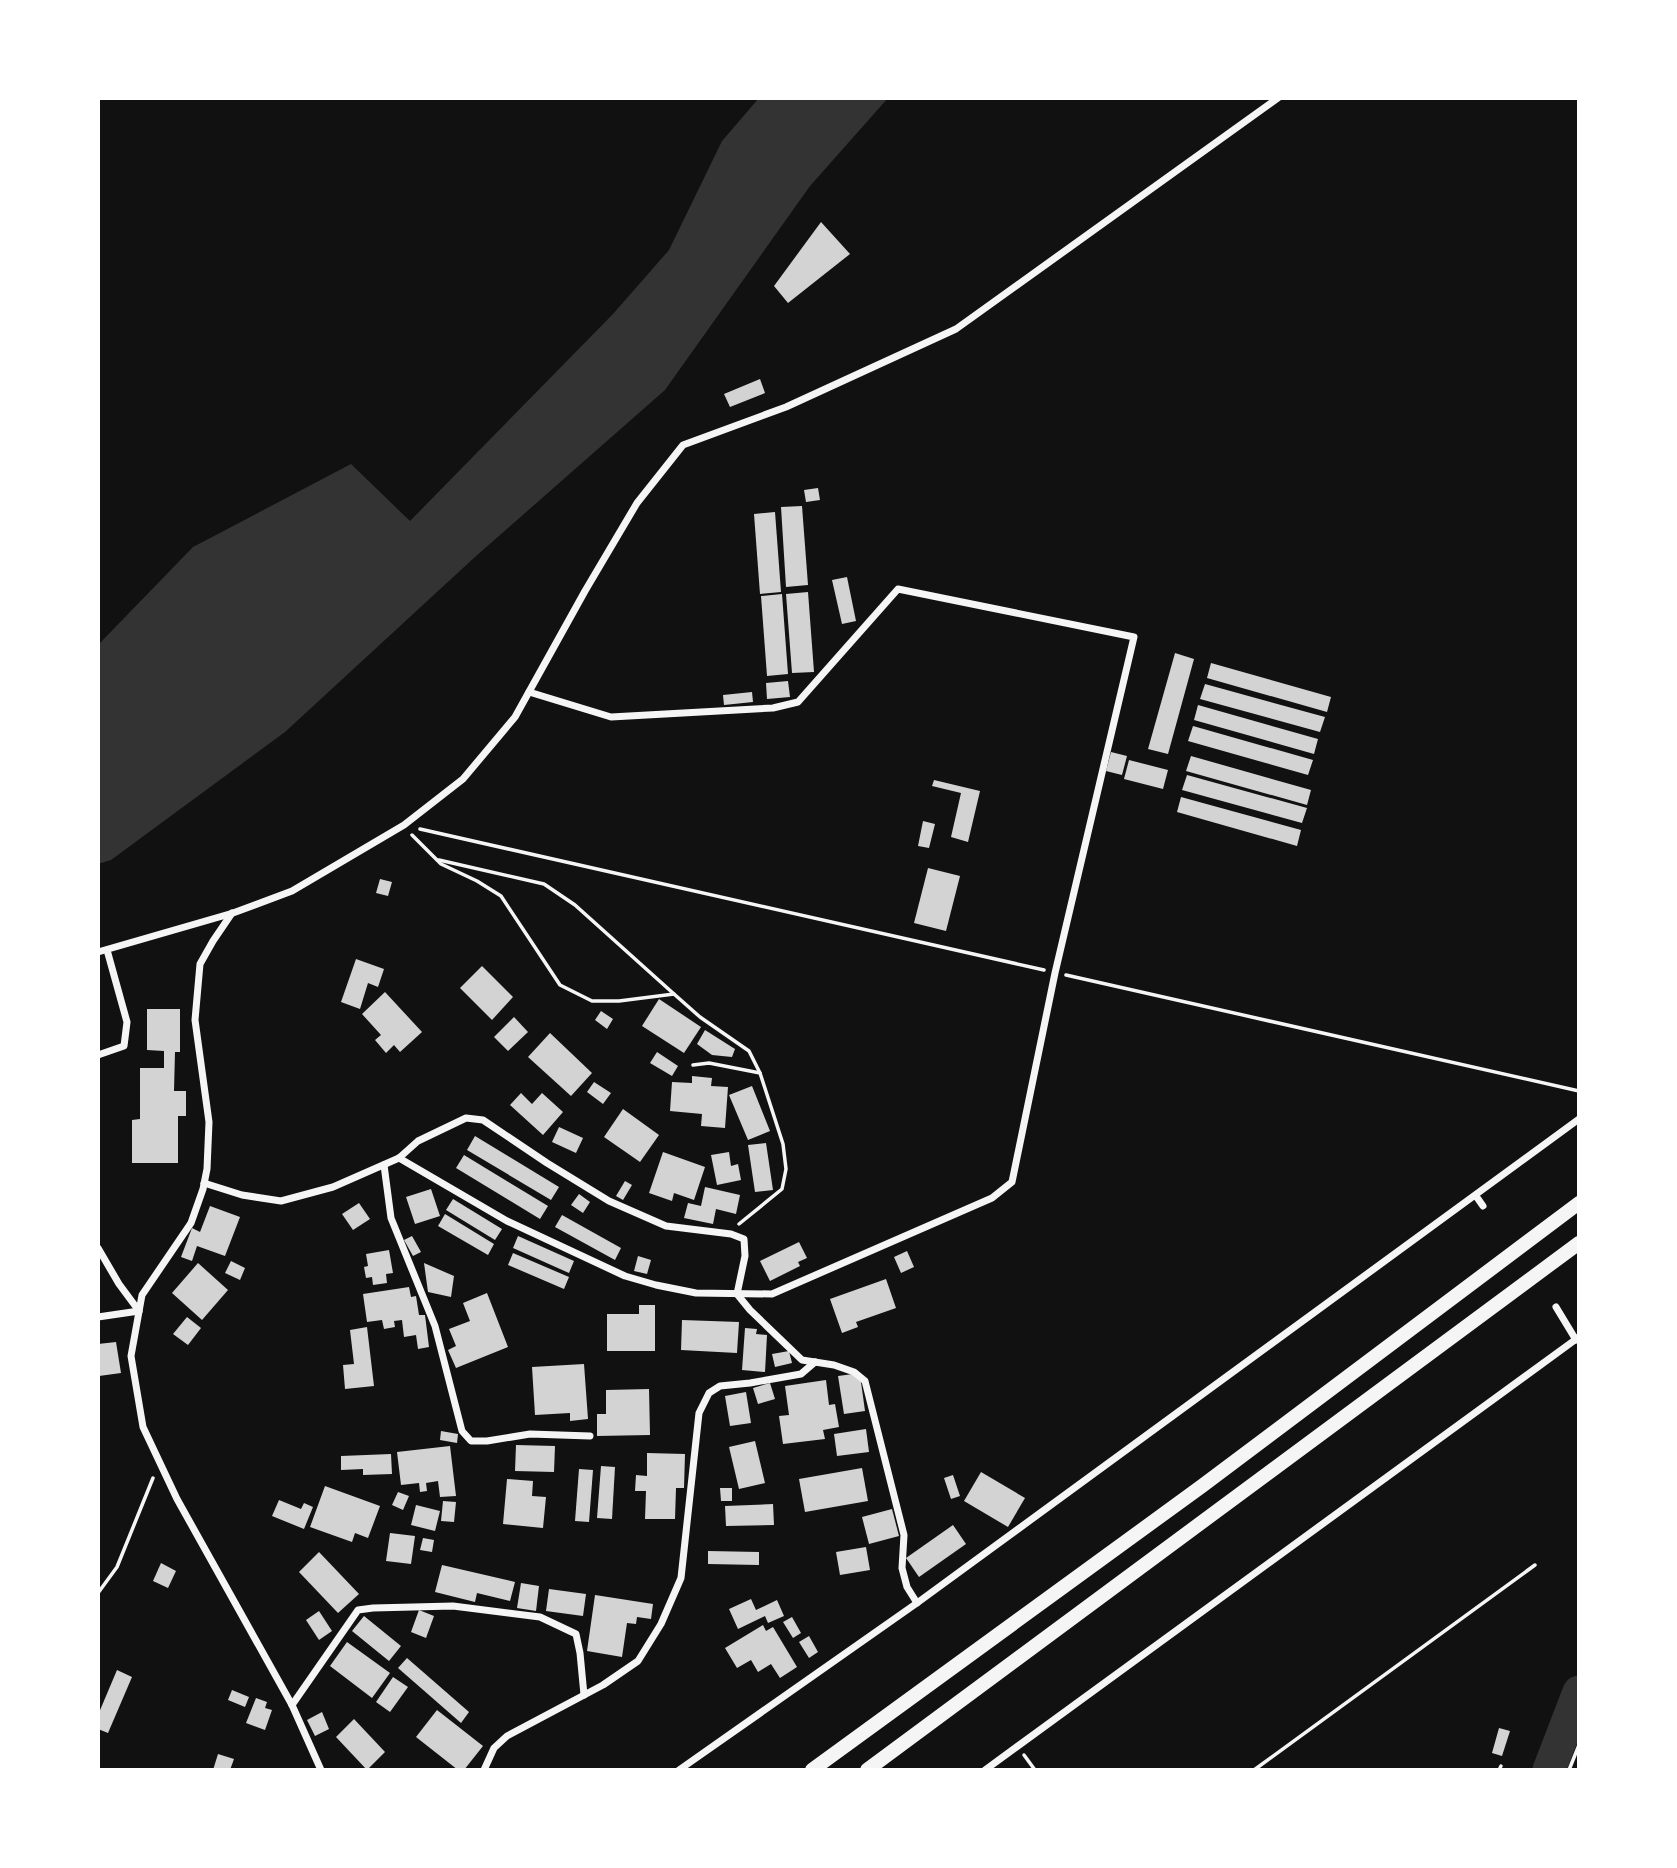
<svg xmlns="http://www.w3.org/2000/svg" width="1677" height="1868" viewBox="0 0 1677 1868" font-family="'Source Sans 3',sans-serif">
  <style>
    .water { fill: #333 }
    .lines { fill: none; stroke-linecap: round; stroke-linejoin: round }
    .river { stroke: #333; stroke-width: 33 }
    .building { fill: #d3d3d3 }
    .path { stroke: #f5f5f5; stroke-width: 3.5 }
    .minor { stroke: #f5f5f5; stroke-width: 7 }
    .motorway { stroke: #f5f5f5; stroke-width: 14 }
  </style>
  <rect width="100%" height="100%" fill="#111"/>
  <path class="water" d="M759 98H888L810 186 665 390 475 557 285 732 111 860 98 864V645L193 547 351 464 410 521 613 314 669 250 722 141Z"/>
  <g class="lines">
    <path class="river" d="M1549 1770 1579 1692"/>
  </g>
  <g class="building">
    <path d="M821 222 850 254 788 303 774 286Z"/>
    <path d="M760 379 765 393 730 407 724 394Z"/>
    <path d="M818 488 820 500 806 502 804 490Z"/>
    <path d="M802 506 808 585 786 587 781 507Z"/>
    <path d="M775 512 781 592 760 594 754 514Z"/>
    <path d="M847 577 856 621 842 624 832 580Z"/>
    <path d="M808 592 814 672 792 673 786 594Z"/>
    <path d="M782 594 788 674 767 676 761 596Z"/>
    <path d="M1175 653 1194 659 1168 754 1148 749Z"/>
    <path d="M1211 663 1331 697 1327 712 1207 678Z"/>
    <path d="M788 681 790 697 767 699 766 683Z"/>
    <path d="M1205 684 1325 717 1320 732 1200 699Z"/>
    <path d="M752 692 753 702 724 705 723 695Z"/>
    <path d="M1198 705 1318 739 1314 754 1194 720Z"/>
    <path d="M1193 726 1313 760 1308 775 1188 741Z"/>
    <path d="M1111 752 1127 756 1122 775 1106 771Z"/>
    <path d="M1191 756 1311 790 1307 805 1186 771Z"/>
    <path d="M1129 760 1168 770 1163 789 1124 779Z"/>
    <path d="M1187 775 1307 808 1302 823 1182 790Z"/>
    <path d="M934 780 980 791 968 842 951 837 961 793 932 786Z"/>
    <path d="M1181 797 1301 830 1297 846 1177 812Z"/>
    <path d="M923 821 935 824 929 848 918 846Z"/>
    <path d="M928 868 960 876 946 931 914 923Z"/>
    <path d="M380 879 392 882 388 896 376 893Z"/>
    <path d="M356 959 384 969 378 987 368 983 360 1009 341 1002Z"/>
    <path d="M482 966 513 997 492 1020 460 988Z"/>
    <path d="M385 992 422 1032 400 1052 394 1045 386 1053 375 1040 381 1035 362 1014Z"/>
    <path d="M659 999 701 1027 684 1053 642 1026Z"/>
    <path d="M147 1009H180V1052H175L174 1091H186V1116H178V1163H132V1120L140 1119V1068H164V1051L147 1050Z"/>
    <path d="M601 1011 613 1019 607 1029 595 1020Z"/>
    <path d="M514 1017 528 1032 508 1051 494 1037Z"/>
    <path d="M705 1030 735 1049 732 1057 712 1055 697 1044Z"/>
    <path d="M550 1033 592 1073 571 1096 528 1057Z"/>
    <path d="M657 1052 678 1066 672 1076 650 1063Z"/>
    <path d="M692 1076 712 1078 711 1086 728 1087 725 1128 701 1126 702 1114 670 1111 672 1082 692 1083Z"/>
    <path d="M594 1082 611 1093 603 1104 587 1092Z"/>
    <path d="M752 1086 770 1131 748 1140 729 1095Z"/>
    <path d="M521 1093 532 1104 542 1093 563 1112 543 1135 510 1105Z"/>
    <path d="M623 1109 659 1135 640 1162 604 1137Z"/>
    <path d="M559 1127 583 1138 576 1153 552 1142Z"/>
    <path d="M475 1136 559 1187 551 1200 467 1150Z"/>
    <path d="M766 1143 773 1190 755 1192 748 1145Z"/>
    <path d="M663 1152 705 1167 694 1200 674 1193 672 1201 649 1193Z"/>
    <path d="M729 1152 731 1166 738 1164 741 1180 717 1185 711 1155Z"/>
    <path d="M464 1155 548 1206 540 1219 456 1168Z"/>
    <path d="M625 1181 632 1185 623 1200 616 1196Z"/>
    <path d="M705 1187 740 1195 736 1214 716 1209 713 1224 684 1218 688 1203 701 1206Z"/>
    <path d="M431 1189 440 1216 415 1224 406 1197Z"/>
    <path d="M579 1194 590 1202 583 1213 571 1205Z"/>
    <path d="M453 1199 502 1229 495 1240 446 1210Z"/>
    <path d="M359 1203 370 1219 353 1230 342 1214Z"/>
    <path d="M210 1206 240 1217 225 1256 197 1246 192 1261 181 1257 192 1228 200 1232Z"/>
    <path d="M445 1214 494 1244 488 1255 438 1226Z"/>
    <path d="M562 1215 621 1248 615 1260 555 1227Z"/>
    <path d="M412 1236 421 1252 413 1256 404 1240Z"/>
    <path d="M518 1236 574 1261 569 1273 513 1248Z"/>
    <path d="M799 1242 807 1258 798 1262 800 1266 770 1281 760 1261Z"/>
    <path d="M389 1250 393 1273 386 1274 387 1283 373 1285 372 1277 366 1278 364 1267 368 1266 366 1254Z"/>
    <path d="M907 1251 914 1267 901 1273 894 1257Z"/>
    <path d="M513 1253 569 1277 564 1289 508 1265Z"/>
    <path d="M638 1256 651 1260 647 1274 634 1271Z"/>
    <path d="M231 1261 245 1268 240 1280 225 1273Z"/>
    <path d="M198 1263 228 1290 202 1320 172 1293Z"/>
    <path d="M424 1263 454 1276 451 1297 428 1292Z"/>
    <path d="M886 1279 896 1308 856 1322 858 1327 842 1333 830 1299Z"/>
    <path d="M409 1287 411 1297 416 1296 419 1315H425L429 1347 418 1349 416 1335 404 1337 402 1320 394 1321 395 1327 384 1329 382 1320 367 1322 363 1294Z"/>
    <path d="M487 1293 508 1347 456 1368 448 1350 456 1346 449 1329 470 1321 463 1303Z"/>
    <path d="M639 1305H655V1351H607V1314H639Z"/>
    <path d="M187 1317 201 1328 188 1345 173 1334Z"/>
    <path d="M682 1320 739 1322 737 1353 681 1350Z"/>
    <path d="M367 1327 374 1386 345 1389 343 1365 354 1364 350 1330Z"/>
    <path d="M745 1328 757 1329 756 1334 767 1335 765 1372 742 1370Z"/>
    <path d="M116 1342 121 1373 99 1376 98 1344Z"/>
    <path d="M789 1351 792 1363 775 1367 772 1354Z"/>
    <path d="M584 1364 588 1419 570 1421V1413L535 1415 532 1367Z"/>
    <path d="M853 1374 861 1382 865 1411 844 1414 838 1376Z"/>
    <path d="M826 1380 829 1405 835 1404 839 1427 823 1430 825 1439 783 1444 779 1416 789 1415 785 1386Z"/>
    <path d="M770 1383 775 1399 758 1404 753 1388Z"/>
    <path d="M649 1389 650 1435 597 1436V1414H606V1390Z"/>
    <path d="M746 1392 751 1423 730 1426 725 1396Z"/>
    <path d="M866 1429 869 1452 837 1456 834 1434Z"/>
    <path d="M441 1431 458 1434 457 1443 440 1440Z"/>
    <path d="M755 1441 765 1483 739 1489 729 1447Z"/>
    <path d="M516 1445 555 1446 554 1472 515 1471Z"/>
    <path d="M450 1446 456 1496 440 1497 438 1481 426 1483 427 1491 420 1492 419 1483 401 1485 397 1452Z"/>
    <path d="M647 1453 685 1454 684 1488H676L675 1519H645L646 1491H635L636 1475 647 1476Z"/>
    <path d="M391 1454 392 1474 363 1475V1469L341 1470V1456Z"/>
    <path d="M601 1466 615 1467 612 1519 597 1518Z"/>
    <path d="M862 1468 868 1501 805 1512 799 1479Z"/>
    <path d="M579 1469 593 1470 589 1522 575 1521Z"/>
    <path d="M981 1472 1025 1498 1008 1527 964 1501Z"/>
    <path d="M953 1475 960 1496 951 1499 944 1478Z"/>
    <path d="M507 1479 533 1481 532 1496 546 1497 543 1528 503 1524Z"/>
    <path d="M325 1486 380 1506 368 1538 355 1533 352 1542 310 1527Z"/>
    <path d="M720 1488H732V1501H721Z"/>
    <path d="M398 1492 409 1496 403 1510 392 1505Z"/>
    <path d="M279 1500 301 1509 304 1503 313 1507 304 1529 272 1516Z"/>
    <path d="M443 1501 456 1502 454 1522 441 1521Z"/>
    <path d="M773 1504 774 1525 726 1526 725 1506Z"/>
    <path d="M416 1505 440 1511 435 1531 411 1525Z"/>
    <path d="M892 1509 899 1536 869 1544 862 1517Z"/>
    <path d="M953 1525 966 1544 919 1577 906 1558Z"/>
    <path d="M390 1533 415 1536 411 1564 386 1561Z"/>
    <path d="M423 1538 434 1540 432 1552 420 1550Z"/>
    <path d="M866 1547 870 1570 840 1575 836 1552Z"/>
    <path d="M708 1551 759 1552V1565L708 1564Z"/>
    <path d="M319 1552 359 1594 338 1613 299 1572Z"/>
    <path d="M161 1563 176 1571 168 1588 153 1581Z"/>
    <path d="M442 1565 515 1582 510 1601 477 1593 475 1602 435 1592Z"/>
    <path d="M521 1583 539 1586 536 1611 517 1608Z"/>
    <path d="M549 1589 586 1594 583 1616 546 1611Z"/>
    <path d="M595 1595 653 1604 651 1619 637 1617 636 1624 627 1623 622 1657 587 1651Z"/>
    <path d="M751 1599 756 1610 777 1600 784 1616 768 1623 765 1616 738 1629 729 1609Z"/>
    <path d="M419 1610 434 1616 426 1638 411 1632Z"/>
    <path d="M319 1611 332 1631 319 1640 306 1620Z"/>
    <path d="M364 1616 401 1646 389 1661 352 1631Z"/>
    <path d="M792 1617 801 1633 793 1638 783 1622Z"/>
    <path d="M763 1625 766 1631 773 1627 797 1667 780 1678 771 1664 758 1672 751 1660 737 1668 725 1648Z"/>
    <path d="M809 1636 818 1652 809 1658 799 1642Z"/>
    <path d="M347 1642 390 1673 372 1698 330 1666Z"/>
    <path d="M407 1658 469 1712 461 1723 398 1668Z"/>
    <path d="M117 1670 132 1677 108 1733 98 1729V1715Z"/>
    <path d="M393 1677 408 1687 390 1712 376 1702Z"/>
    <path d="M232 1690 249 1697 245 1707 228 1700Z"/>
    <path d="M256 1698 267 1702 265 1708 272 1710 265 1730 246 1723Z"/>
    <path d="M437 1710 483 1746 464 1770H458L416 1737Z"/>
    <path d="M322 1712 329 1729 315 1736 307 1720Z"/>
    <path d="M354 1719 385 1752 367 1770 336 1737Z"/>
    <path d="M1499 1728 1510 1731 1502 1756 1492 1753Z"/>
    <path d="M218 1754 234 1759 230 1770H213Z"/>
  </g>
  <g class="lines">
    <g class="path">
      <path d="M420 829 1044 970"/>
      <path d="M412 835 441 864 477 881 501 896 560 985 592 1001H619L674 994 700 1017 749 1051 760 1073"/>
      <path d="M439 860 544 884 575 905 674 994"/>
      <path d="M1066 975 1579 1091"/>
      <path d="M693 1065 709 1063 760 1073 783 1144 786 1169 782 1189 739 1224"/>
      <path d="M98 1593 117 1567 153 1478"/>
      <path d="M1024 1755 1035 1770"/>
      <path d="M1254 1770 1535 1565"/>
      <path d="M1499 1770 1501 1766"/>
      <path d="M1569 1770 1579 1745"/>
    </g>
    <g class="minor">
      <path d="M232 913 213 941 200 964 195 1020 209 1122 207 1169 203 1189 191 1223 142 1295 131 1356 143 1427 177 1499 292 1705 321 1770"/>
      <path d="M98 952 233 913 292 891 404 825 463 779 515 717 585 591 637 503 683 445 786 407 956 329 1278 98"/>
      <path d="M98 1055 124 1046 127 1022 107 950"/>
      <path d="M399 1158 507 1221 625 1276 656 1285 696 1293 772 1294 992 1198 1012 1182 1055 973 1134 637 898 589 798 702 773 708 611 717 529 692"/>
      <path d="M384 1165 391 1218 435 1326 462 1431 471 1441H487L530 1434 590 1436"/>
      <path d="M204 1183 242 1195 281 1201 333 1187 399 1158 418 1141 466 1118 483 1120 547 1163 609 1201 666 1226 731 1234 744 1239 745 1256 737 1294 750 1310 802 1360 834 1365 854 1372 865 1381 904 1535 902 1568 907 1587 917 1603"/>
      <path d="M1476 1196 1483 1206"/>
      <path d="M98 1248 119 1284 139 1311 98 1317"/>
      <path d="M1556 1307 1576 1340"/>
      <path d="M292 1705 358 1610 373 1608 453 1606 540 1617 576 1634 580 1653 584 1695"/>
      <path d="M484 1770 494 1748 507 1736 603 1685 638 1661 661 1624 681 1578 699 1413 709 1393 720 1386 750 1383 801 1374 815 1362"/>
      <path d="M679 1770 917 1603 1579 1119"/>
      <path d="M985 1770 1579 1337"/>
    </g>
    <g class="motorway">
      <path d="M812 1770 1202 1486 1579 1203"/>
      <path d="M867 1770 1579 1243"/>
    </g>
  </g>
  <rect width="1677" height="1868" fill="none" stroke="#ffffff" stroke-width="200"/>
</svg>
